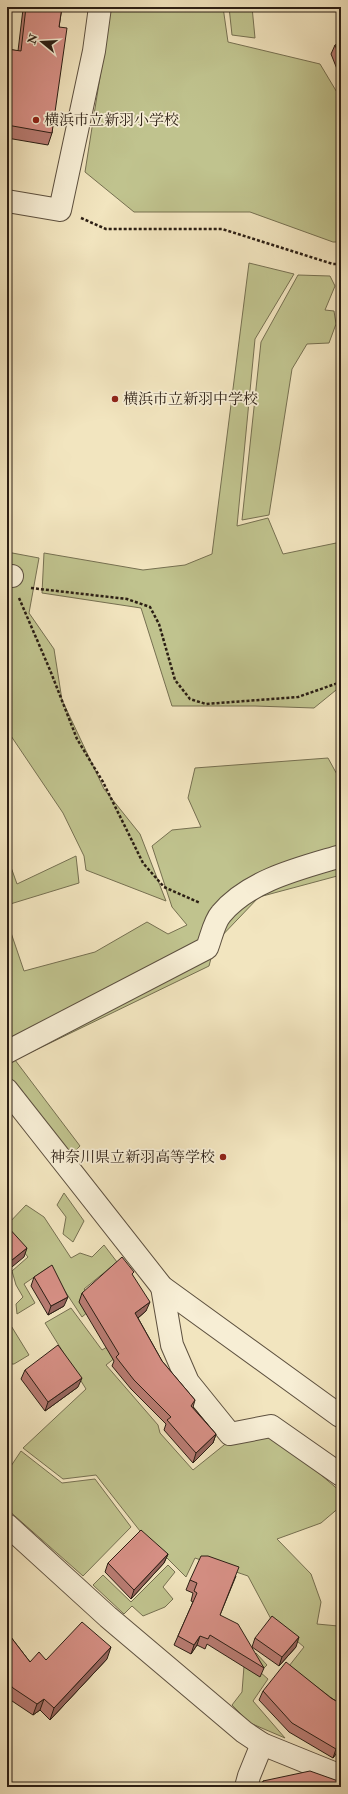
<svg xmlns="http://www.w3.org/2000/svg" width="348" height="1794" viewBox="0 0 348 1794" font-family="'IM FELL Double Pica','Noto Serif JP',serif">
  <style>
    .green { fill: #c0c38e; stroke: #767051 }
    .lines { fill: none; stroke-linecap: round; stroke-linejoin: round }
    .minor-casing { stroke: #5d503f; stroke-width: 24 }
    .path { stroke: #2b1e14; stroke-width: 2.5; stroke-dasharray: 3 2; stroke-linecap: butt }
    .minor { stroke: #f7eed5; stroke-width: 22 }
    .wall { fill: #b97c73; stroke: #2b1e14 }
    .shaded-wall { fill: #96655e; stroke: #2b1e14 }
    .building { fill: #d79086; stroke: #2b1e14 }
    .poi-dot { fill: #8f2418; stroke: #f7eed5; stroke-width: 1.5 }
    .labels { text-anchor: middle; stroke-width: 3.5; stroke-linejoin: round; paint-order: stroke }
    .poi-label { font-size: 15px; fill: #2b1e14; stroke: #f7eed5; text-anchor: start }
  </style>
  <rect width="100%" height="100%" fill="#f2e5bf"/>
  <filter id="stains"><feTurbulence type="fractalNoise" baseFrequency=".005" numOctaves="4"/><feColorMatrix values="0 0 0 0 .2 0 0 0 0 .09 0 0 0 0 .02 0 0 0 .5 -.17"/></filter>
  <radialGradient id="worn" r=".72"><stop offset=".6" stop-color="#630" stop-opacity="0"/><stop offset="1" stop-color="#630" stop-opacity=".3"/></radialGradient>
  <g class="green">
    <path d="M111 7H223L228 42 320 64 338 94H341V242H333L250 212H134L85 172Z"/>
    <path d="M229 7H252L255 38 232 35Z"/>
    <path d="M249 263 294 274 255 339 237 526 268 518 283 554 341 542V686L314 708 255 706H172L141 608 42 593 44 553 143 570 185 565 212 554Z"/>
    <path d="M298 275 330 276 335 286 325 310 334 311 336 324 329 343 307 344 292 369 269 515 242 520 261 342Z"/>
    <path d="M7 552 39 558 29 613 54 649 62 700 104 789 140 834 166 901 86 870 84 856 63 813 7 730Z"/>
    <path d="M328 758 339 778H341V875L259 897 215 943 209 966 15 1060 80 1146 57 1169 15 1114 7 1116V921L24 971 95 952 147 922 168 934 187 925 172 907 152 846 172 830 201 827 188 798 195 768Z"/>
    <path d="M7 856 17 884 76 856 79 883 7 905Z"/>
    <path d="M64 1193 84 1221 73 1242 63 1234 66 1217 57 1205Z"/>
    <path d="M26 1205 44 1217 71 1258 80 1253 92 1257 104 1245 117 1262 84 1289 97 1304 82 1317 49 1267 24 1284 35 1303 17 1314 16 1304 23 1297 16 1285 12 1271 28 1257 7 1232V1225Z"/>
    <path d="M71 1308 102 1350 122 1338 134 1343 106 1365 158 1425 160 1433 193 1470 229 1441 273 1434 341 1492V1506L321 1523 277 1539 311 1574 321 1602 317 1624 338 1626 341 1594V1705L289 1666 304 1647 271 1619 248 1576 195 1558 186 1577 140 1531 96 1475 63 1479 23 1448 86 1389 45 1323Z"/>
    <path d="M7 1323 10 1324 29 1355 14 1364H7Z"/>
    <path d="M21 1451 62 1483 95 1479 131 1527 83 1576 7 1509V1472Z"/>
    <path d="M168 1565 175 1572 163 1587 173 1599 165 1607 143 1616 132 1606 124 1614 93 1585 103 1575 131 1602Z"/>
    <path d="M256 1653 267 1665 260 1672 268 1679 253 1701 285 1738 250 1723 232 1705 242 1692 244 1666Z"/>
  </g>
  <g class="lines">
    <g class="minor-casing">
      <g id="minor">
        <path d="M7 201 60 210 94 51 100 7"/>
        <path d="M7 576H12"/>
        <path d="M7 1052 207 948C211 938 214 922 221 914 249 880 301 868 341 856"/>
        <path d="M7 1090 162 1287 340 1416"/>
        <path d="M162 1287 172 1345 188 1382 230 1434 271 1426 341 1475"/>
        <path d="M7 1525 108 1617 244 1732 262 1744 341 1776"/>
        <path d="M246 1787 249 1776 262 1744"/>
      </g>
    </g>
    <g class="path">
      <path d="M81 218 106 229H222L333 264H341"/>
      <path d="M31 588 127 599 150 607 159 624 175 680 190 699 206 704 298 697 341 682"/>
      <path d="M19 598 50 670 77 739 103 782 143 863 164 887 200 903"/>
    </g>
    <use href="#minor" class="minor"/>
  </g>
  <g class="wall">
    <path d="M11 7H62L59 27 52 133 48 145 7 138V49L18 51 23 9Z"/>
    <path d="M341 37V79L331 54 335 45 338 44Z"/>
    <path d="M132 1275 146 1311 138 1318 162 1361 195 1400 193 1407 216 1434 213 1443 193 1463 164 1430 166 1424 131 1389 112 1366 114 1361 79 1302 82 1293Z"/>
    <path d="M34 1277 64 1306 48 1315 31 1286Z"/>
    <path d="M25 1370 78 1387 45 1411 21 1379Z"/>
    <path d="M168 1554 164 1563 131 1599 105 1572 108 1563Z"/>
    <path d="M236 1576 220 1615 264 1668 260 1677 207 1644 205 1649 197 1645 191 1654 174 1645 193 1602 191 1601 193 1593 186 1590 190 1580Z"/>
    <path d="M7 1632 30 1662 46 1660 107 1659 50 1720 40 1710 33 1715 9 1699 7 1697Z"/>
    <path d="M255 1638 296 1647 279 1666 252 1647Z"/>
    <path d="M263 1691 331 1698 341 1704V1747L333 1758 289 1732 259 1700Z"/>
    <path d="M263 1781 341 1787H261Z"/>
  </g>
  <g class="shaded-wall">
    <path d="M11 7H24L23 9Z"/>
    <path d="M27 1248 24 1257 7 1271V1264Z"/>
    <path d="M68 1297 64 1306 48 1315 51 1306Z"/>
    <path d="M150 1302 146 1311 132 1323 135 1313Z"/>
    <path d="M82 1378 78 1387 45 1411 48 1402Z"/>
    <path d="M216 1434 213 1443 193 1463 196 1453Z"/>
    <path d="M168 1554 164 1563 131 1599 134 1590Z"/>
    <path d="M200 1636 197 1645 191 1654 194 1645Z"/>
    <path d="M299 1637 296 1647 279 1666 282 1657Z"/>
    <path d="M111 1647 107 1659 50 1720 54 1708Z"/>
    <path d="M44 1699 40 1710 33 1715 37 1704Z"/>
    <path d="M341 1742V1747L333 1758 336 1749Z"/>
  </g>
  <g class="building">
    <path d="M26 7H62L59 27 67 28 52 133 7 125V49L21 51Z"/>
    <path d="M341 43V61L335 45Z"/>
    <path d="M7 1226 27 1248 7 1264Z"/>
    <path d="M122 1257 134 1272 132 1274 150 1302 135 1313 162 1361 195 1400 191 1406 216 1434 196 1453 167 1420 171 1417 134 1380 116 1357 119 1354 82 1293Z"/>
    <path d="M52 1265 68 1297 51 1306 34 1277Z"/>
    <path d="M58 1345 82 1378 48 1402 25 1370Z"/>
    <path d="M141 1530 168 1554 134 1590 108 1563Z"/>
    <path d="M201 1556H208L239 1567 220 1615 238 1624 264 1668 210 1635 208 1639 200 1636 194 1645 178 1636 197 1593 194 1591 197 1583 190 1580Z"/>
    <path d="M272 1616 299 1637 282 1657 255 1638Z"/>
    <path d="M82 1622 111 1647 54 1708 44 1699 37 1704 13 1688 7 1681V1632L30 1662 39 1652 46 1660Z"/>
    <path d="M286 1662 331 1698 341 1704V1742L336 1749 292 1723 263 1691Z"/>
    <path d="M310 1771 341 1782V1787H264L263 1781Z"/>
  </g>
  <g class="poi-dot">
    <circle cx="36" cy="120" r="4"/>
    <circle cx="115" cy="399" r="4"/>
    <circle cx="223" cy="1157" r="4"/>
  </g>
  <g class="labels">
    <g class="poi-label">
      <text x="44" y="125">横浜市立新羽小学校</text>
      <text x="123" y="404">横浜市立新羽中学校</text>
      <text x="215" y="1162" text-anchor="end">神奈川県立新羽高等学校</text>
    </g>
  </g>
  <rect width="348" height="1794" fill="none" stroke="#f2e5bf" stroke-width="24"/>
  <rect x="8" y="8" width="332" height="1778" fill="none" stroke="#2b1e14" stroke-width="2"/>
  <rect x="12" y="12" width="324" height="1770" fill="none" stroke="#2b1e14"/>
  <g transform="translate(42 42) rotate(288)" stroke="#f7eed5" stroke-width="3" paint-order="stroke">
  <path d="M0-3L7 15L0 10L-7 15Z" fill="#2b1e14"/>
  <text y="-6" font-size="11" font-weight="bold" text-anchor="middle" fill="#2b1e14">N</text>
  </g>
  <rect width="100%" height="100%" filter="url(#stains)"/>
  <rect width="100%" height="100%" fill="url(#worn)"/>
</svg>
